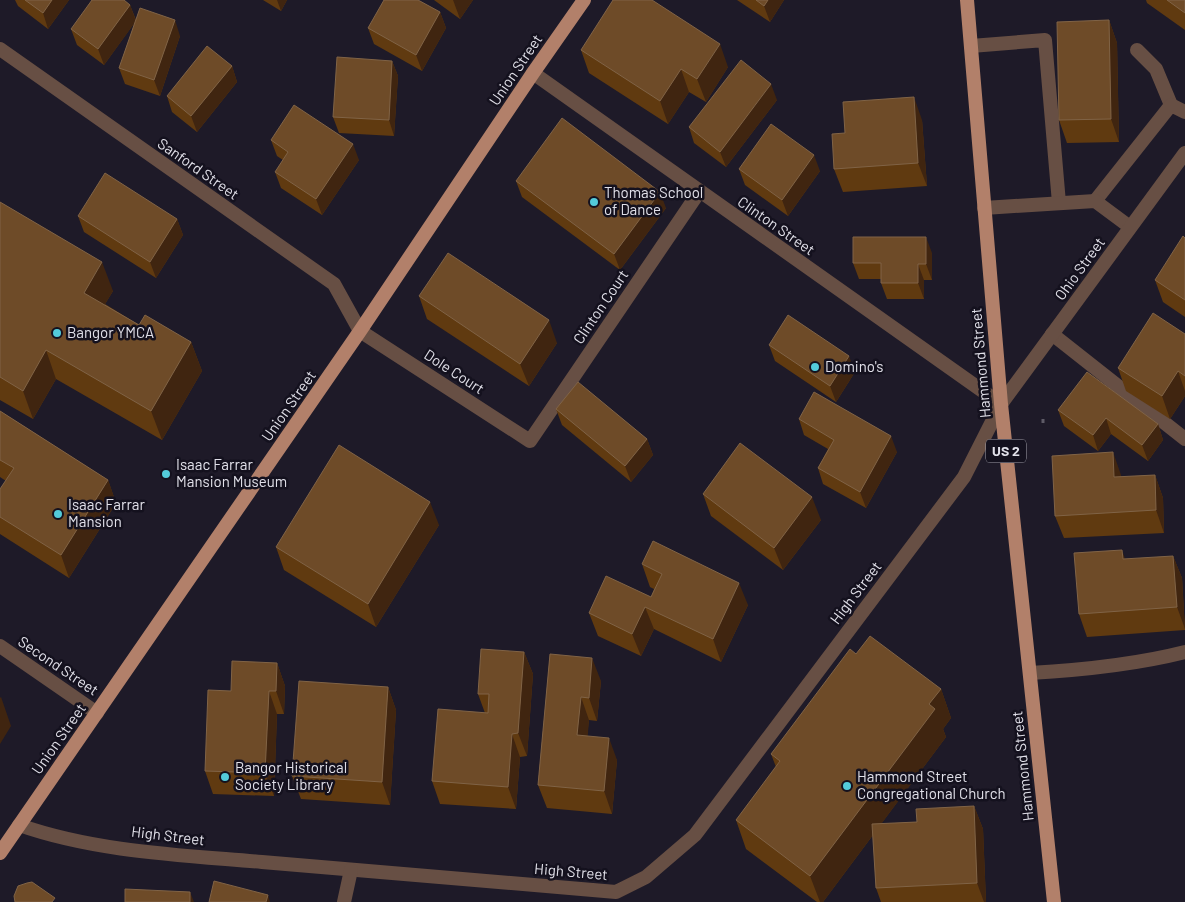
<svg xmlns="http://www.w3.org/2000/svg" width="1185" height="902" viewBox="0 0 1185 902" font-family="Barlow,sans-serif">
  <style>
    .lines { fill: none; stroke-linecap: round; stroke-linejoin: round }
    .path { stroke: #5e5b67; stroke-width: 3; stroke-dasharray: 4 2.5; stroke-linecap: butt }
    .service { stroke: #674f44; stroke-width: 14 }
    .minor { stroke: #674f44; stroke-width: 14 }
    .tertiary { stroke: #674f44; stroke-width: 14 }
    .primary { stroke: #b2806a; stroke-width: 14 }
    .wall { fill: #603a10 }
    .shaded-wall { fill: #402510 }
    .building { fill: #6e4b28; stroke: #806346 }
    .poi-dot { fill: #53cbda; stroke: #14111e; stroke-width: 2 }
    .labels { text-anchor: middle; stroke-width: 5; stroke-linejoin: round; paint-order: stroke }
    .shield { fill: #14111e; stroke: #a4a2ac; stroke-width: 1 }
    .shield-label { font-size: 14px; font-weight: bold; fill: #e1e0e9 }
    .street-label { font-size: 15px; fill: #e1e0e9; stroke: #14111e }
    .poi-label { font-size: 15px; fill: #e1e0e9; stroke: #14111e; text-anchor: start }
  </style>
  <rect width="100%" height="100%" fill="#1e1a28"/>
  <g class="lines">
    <path class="path" d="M1043 419V424"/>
    <g class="service">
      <path d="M971 46 1045 40 1059 203"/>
      <path d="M1137 50 1156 69 1171 105"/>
      <path d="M1095 201 1171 105 1185 112"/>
      <path d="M984 208 1095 201 1130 227"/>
      <path d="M1052 334 1185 439"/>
      <path d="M1030 673C1082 670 1134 665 1185 652"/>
    </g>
    <g class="minor">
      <path d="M0 49 334 284 360 331 530 441 699 192"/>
      <path d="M0 646 97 713"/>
      <path d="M19 825C96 852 181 855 262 862 380 872 498 882 616 892L646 877 695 835 964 477 1001 404 533 73"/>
      <path d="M344 902 351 870"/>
    </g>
    <path class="tertiary" d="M1001 404 1185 153"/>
    <g class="primary">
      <path d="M967 0 1001 404 1054 902"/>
      <path d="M0 853 360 331 533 73 584 0"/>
    </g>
  </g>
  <g class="wall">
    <path d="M15 0H69L48 29 18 6Z"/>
    <path d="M263 0H287L281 11Z"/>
    <path d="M434 0H473L460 19Z"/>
    <path d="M737 0H784L770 22Z"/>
    <path d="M1146 0H1185V30L1147 3Z"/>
    <path d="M130 5 136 20 180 36 160 96 125 84 119 68 135 22 104 65 77 45 71 29Z"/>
    <path d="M440 12 446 28 422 71 374 44 368 28Z"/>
    <path d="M1109 20 1117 43 1119 142 1067 143 1059 120Z"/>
    <path d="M581 50 728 67 706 102 689 92 668 124 589 73Z"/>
    <path d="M392 61 398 76 394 136 339 133 333 117Z"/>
    <path d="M232 66 237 82 197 132 172 112 167 96Z"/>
    <path d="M777 100 726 167 694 143 689 127Z"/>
    <path d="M922 120 927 186 843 192 834 169 845 133Z"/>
    <path d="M271 140 359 160 322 215 281 188 275 172 283 160 277 156Z"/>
    <path d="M739 169 820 171 788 216 745 185Z"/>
    <path d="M516 181 666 208 620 270 522 197Z"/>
    <path d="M0 202 113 291 105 304 139 325 191 342 202 371 162 440 56 379 33 419 0 400Z"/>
    <path d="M78 216 177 219 183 235 156 278 84 232Z"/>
    <path d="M1185 238V317L1163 302 1155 280Z"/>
    <path d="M932 253V280H924V299H887L881 283V279H859L853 263Z"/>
    <path d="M419 296 557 343 529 386 427 319Z"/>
    <path d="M1185 334V396L1170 419 1126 391 1118 368Z"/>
    <path d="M769 345 855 372 836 402 775 361Z"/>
    <path d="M556 409 647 439 653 455 631 482 562 425Z"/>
    <path d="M1058 410 1158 424 1163 440 1148 461 1111 434 1098 451 1064 426Z"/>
    <path d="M0 411 108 480 116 503 69 578 0 534V489L6 481 0 477Z"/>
    <path d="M799 419 897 452 866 508 823 484 818 468 828 449 804 435Z"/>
    <path d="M1121 475V477L1155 475 1163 498 1164 533 1064 538 1055 516Z"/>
    <path d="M703 494 821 520 783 570 711 516Z"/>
    <path d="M439 525 376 627 284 570 276 547Z"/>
    <path d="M1173 556 1182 578 1185 630 1087 637 1079 614Z"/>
    <path d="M642 564 748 605 721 662 654 629 641 656 598 636 589 613 651 597 654 589 650 587Z"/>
    <path d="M524 652 533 674 527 756 520 757 516 809 440 804 432 781 485 713 478 694Z"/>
    <path d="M550 654 601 681 597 721 589 720 587 736 617 760 612 814 547 808 538 785Z"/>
    <path d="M856 654 941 689 951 718 943 729 946 737 881 824 917 822 974 806 983 829 986 902H881L876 888 873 835 823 902H817L746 849 736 820 776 767 771 754Z"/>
    <path d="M277 663 285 686 284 714H277L274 796 213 794 205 771 231 691Z"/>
    <path d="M388 687 396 710 390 805 301 799 292 776Z"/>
  </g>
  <g class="shaded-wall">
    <path d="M52 0H69L48 29 43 13Z"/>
    <path d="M277 0H287L281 11Z"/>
    <path d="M453 0H473L460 19Z"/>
    <path d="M768 0H784L770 22 764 6Z"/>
    <path d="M130 5 136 21 104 65 98 49Z"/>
    <path d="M440 12 446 28 422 71 416 55Z"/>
    <path d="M175 20 180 36 160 96 154 80Z"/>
    <path d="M1109 20 1117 43 1119 142 1111 119Z"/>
    <path d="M720 44 728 67 706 102 697 79Z"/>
    <path d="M392 61 398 76 394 136 389 120Z"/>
    <path d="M232 66 237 82 197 132 191 116Z"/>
    <path d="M681 69 689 92 668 124 660 101Z"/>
    <path d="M771 84 777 100 726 167 720 152Z"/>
    <path d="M914 97 922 120 927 186 918 163Z"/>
    <path d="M353 144 359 160 322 215 316 199Z"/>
    <path d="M814 155 820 171 788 216 782 200Z"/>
    <path d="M660 192 666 208 620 270 614 254Z"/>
    <path d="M177 219 183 235 156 278 150 262Z"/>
    <path d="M926 237 932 253V280L926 264Z"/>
    <path d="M102 262 113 291 95 321 84 293Z"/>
    <path d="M918 264 924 280V299L918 283Z"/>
    <path d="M549 320 557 343 529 386 520 364Z"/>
    <path d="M191 342 202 371 162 440 151 411Z"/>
    <path d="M46 350 56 379 33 419 23 391Z"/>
    <path d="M849 356 855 372 836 402 830 386Z"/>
    <path d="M1178 371 1185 391V396L1170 419 1162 396Z"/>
    <path d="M1106 418 1111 434 1098 451 1093 435Z"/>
    <path d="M1158 424 1163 440 1148 461 1142 445Z"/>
    <path d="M891 436 897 452 866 508 860 492Z"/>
    <path d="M647 439 653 455 631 482 625 466Z"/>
    <path d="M1113 452 1121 475 1123 500 1114 477Z"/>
    <path d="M1155 475 1163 498 1164 533 1156 510Z"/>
    <path d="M108 480 116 503 69 578 61 555Z"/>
    <path d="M812 497 821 520 783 570 774 548Z"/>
    <path d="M430 502 439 525 376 627 368 604Z"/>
    <path d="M1122 550 1130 573 1123 559Z"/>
    <path d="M1173 556 1182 578 1185 629 1177 607Z"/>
    <path d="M739 583 748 605 721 662 713 639Z"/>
    <path d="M645 607 654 629 641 656 632 634Z"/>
    <path d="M524 652 533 674 527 756 518 733Z"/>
    <path d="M592 658 601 681 597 721 589 698Z"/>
    <path d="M277 663 285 686 284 714 276 691Z"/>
    <path d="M388 687 396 710 390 805 382 782Z"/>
    <path d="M941 689 951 718 943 729 946 737 823 902H820L810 876 929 704Z"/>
    <path d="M269 691 277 714 274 796 265 773Z"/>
    <path d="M1 697 11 726 0 744V698Z"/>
    <path d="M581 697 589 720 586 758 577 735Z"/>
    <path d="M512 734 520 757 516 809 508 787Z"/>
    <path d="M609 738 617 760 612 814 604 791Z"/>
    <path d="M974 806 983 829 986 902H984L977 883Z"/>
    <path d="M190 892 194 902H190Z"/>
    <path d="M268 895 270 902H266Z"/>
  </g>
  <g class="building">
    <path d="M25 0H52L43 13Z"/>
    <path d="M92 0H124L130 5 98 49 71 29Z"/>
    <path d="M384 0H418L440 12 416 55 368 28Z"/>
    <path d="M613 0H652L720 44 697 79 681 69 660 101 581 50Z"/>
    <path d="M756 0H768L764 6Z"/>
    <path d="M1167 0H1185V13Z"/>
    <path d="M140 8 175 20 154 80 119 68Z"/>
    <path d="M1109 20 1111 119 1059 120 1057 22Z"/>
    <path d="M207 46 232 66 191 116 167 96Z"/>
    <path d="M337 57 392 61 389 120 333 117Z"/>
    <path d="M741 60 771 84 720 152 689 127Z"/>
    <path d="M914 97 918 163 834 169 832 134 845 133 843 102Z"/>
    <path d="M294 105 353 144 316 199 275 172 288 152 271 140Z"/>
    <path d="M562 118 660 192 614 254 516 181Z"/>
    <path d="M771 124 814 155 782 200 739 169Z"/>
    <path d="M105 173 177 219 150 262 78 216Z"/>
    <path d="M0 202 102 262 84 293 139 325 145 315 191 342 151 411 46 350 23 391 0 377Z"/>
    <path d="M1183 236 1185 238V300L1155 280Z"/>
    <path d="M853 237H926V264H918V283H881V263H853Z"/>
    <path d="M448 253 549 320 520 364 419 296Z"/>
    <path d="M1153 313 1185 334V376L1178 371 1162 396 1118 368Z"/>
    <path d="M788 315 849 356 830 386 769 345Z"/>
    <path d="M1087 372 1158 424 1142 445 1106 418 1093 435 1058 410Z"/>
    <path d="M578 382 647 439 625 466 556 409Z"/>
    <path d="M814 392 891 436 860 492 818 468 834 440 799 419Z"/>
    <path d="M0 411 108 480 61 555 0 517V489L14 468 0 460Z"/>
    <path d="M740 443 812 497 774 548 703 494Z"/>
    <path d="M339 445 430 502 368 604 276 547Z"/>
    <path d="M1113 452 1114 477 1155 475 1156 510 1055 516 1052 456Z"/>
    <path d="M653 541 739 583 713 639 645 607 632 634 589 613 606 576 651 597 662 574 642 564Z"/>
    <path d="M1122 550 1123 559 1173 556 1177 607 1079 614 1074 553Z"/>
    <path d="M870 636 941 689 929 704 935 709 810 876 736 820 780 761 771 754 850 649 856 654Z"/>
    <path d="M481 649 524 652 518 733 512 734 508 787 432 781 438 709 488 713 489 694H478Z"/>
    <path d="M550 654 592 658 589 698 581 697 577 735 609 738 604 791 538 785Z"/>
    <path d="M232 661 277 663 276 691H269L265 773 205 771 208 690 231 691Z"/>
    <path d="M299 681 388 687 382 782 292 776Z"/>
    <path d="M974 806 977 883 876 888 872 824 917 822 916 809Z"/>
    <path d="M214 881 268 895 266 902H209Z"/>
    <path d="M32 882 55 898 52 902H15L14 896 18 886 27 883Z"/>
    <path d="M125 889 190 892V902H125Z"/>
  </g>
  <g class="poi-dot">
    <circle cx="594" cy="202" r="5"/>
    <circle cx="57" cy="333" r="5"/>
    <circle cx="815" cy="367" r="5"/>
    <circle cx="166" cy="474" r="5"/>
    <circle cx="58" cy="514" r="5"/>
    <circle cx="225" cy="777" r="5"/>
    <circle cx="847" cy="786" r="5"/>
  </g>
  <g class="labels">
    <rect class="shield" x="986" y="439.5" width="40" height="23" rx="4"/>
    <g class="shield-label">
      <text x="1006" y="456">US 2</text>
    </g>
    <g class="street-label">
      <text transform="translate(516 70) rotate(-56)" y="5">Union Street</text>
      <text transform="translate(198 169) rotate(35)" y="5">Sanford Street</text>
      <text transform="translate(776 226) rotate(35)" y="5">Clinton Street</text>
      <text transform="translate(1080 269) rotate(-54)" y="5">Ohio Street</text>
      <text transform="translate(601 307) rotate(-56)" y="5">Clinton Court</text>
      <text transform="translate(981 363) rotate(-95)" y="5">Hammond Street</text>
      <text transform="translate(454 372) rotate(33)" y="5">Dole Court</text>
      <text transform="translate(289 406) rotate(-55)" y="5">Union Street</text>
      <text transform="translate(856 593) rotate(-53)" y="5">High Street</text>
      <text transform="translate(58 666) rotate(34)" y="5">Second Street</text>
      <text transform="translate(59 739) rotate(-55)" y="5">Union Street</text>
      <text transform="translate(1023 766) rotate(-96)" y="5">Hammond Street</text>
      <text transform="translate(168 836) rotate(7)" y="5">High Street</text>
      <text transform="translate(571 872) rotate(5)" y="5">High Street</text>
    </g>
    <g class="poi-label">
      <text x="604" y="198">Thomas School<tspan x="604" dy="17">of Dance</tspan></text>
      <text x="67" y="338">Bangor YMCA</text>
      <text x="825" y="372">Domino's</text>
      <text x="176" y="470">Isaac Farrar<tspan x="176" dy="17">Mansion Museum</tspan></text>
      <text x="68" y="510">Isaac Farrar<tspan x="68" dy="17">Mansion</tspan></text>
      <text x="235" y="773">Bangor Historical<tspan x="235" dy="17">Society Library</tspan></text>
      <text x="857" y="782">Hammond Street<tspan x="857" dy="17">Congregational Church</tspan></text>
    </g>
  </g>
</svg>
